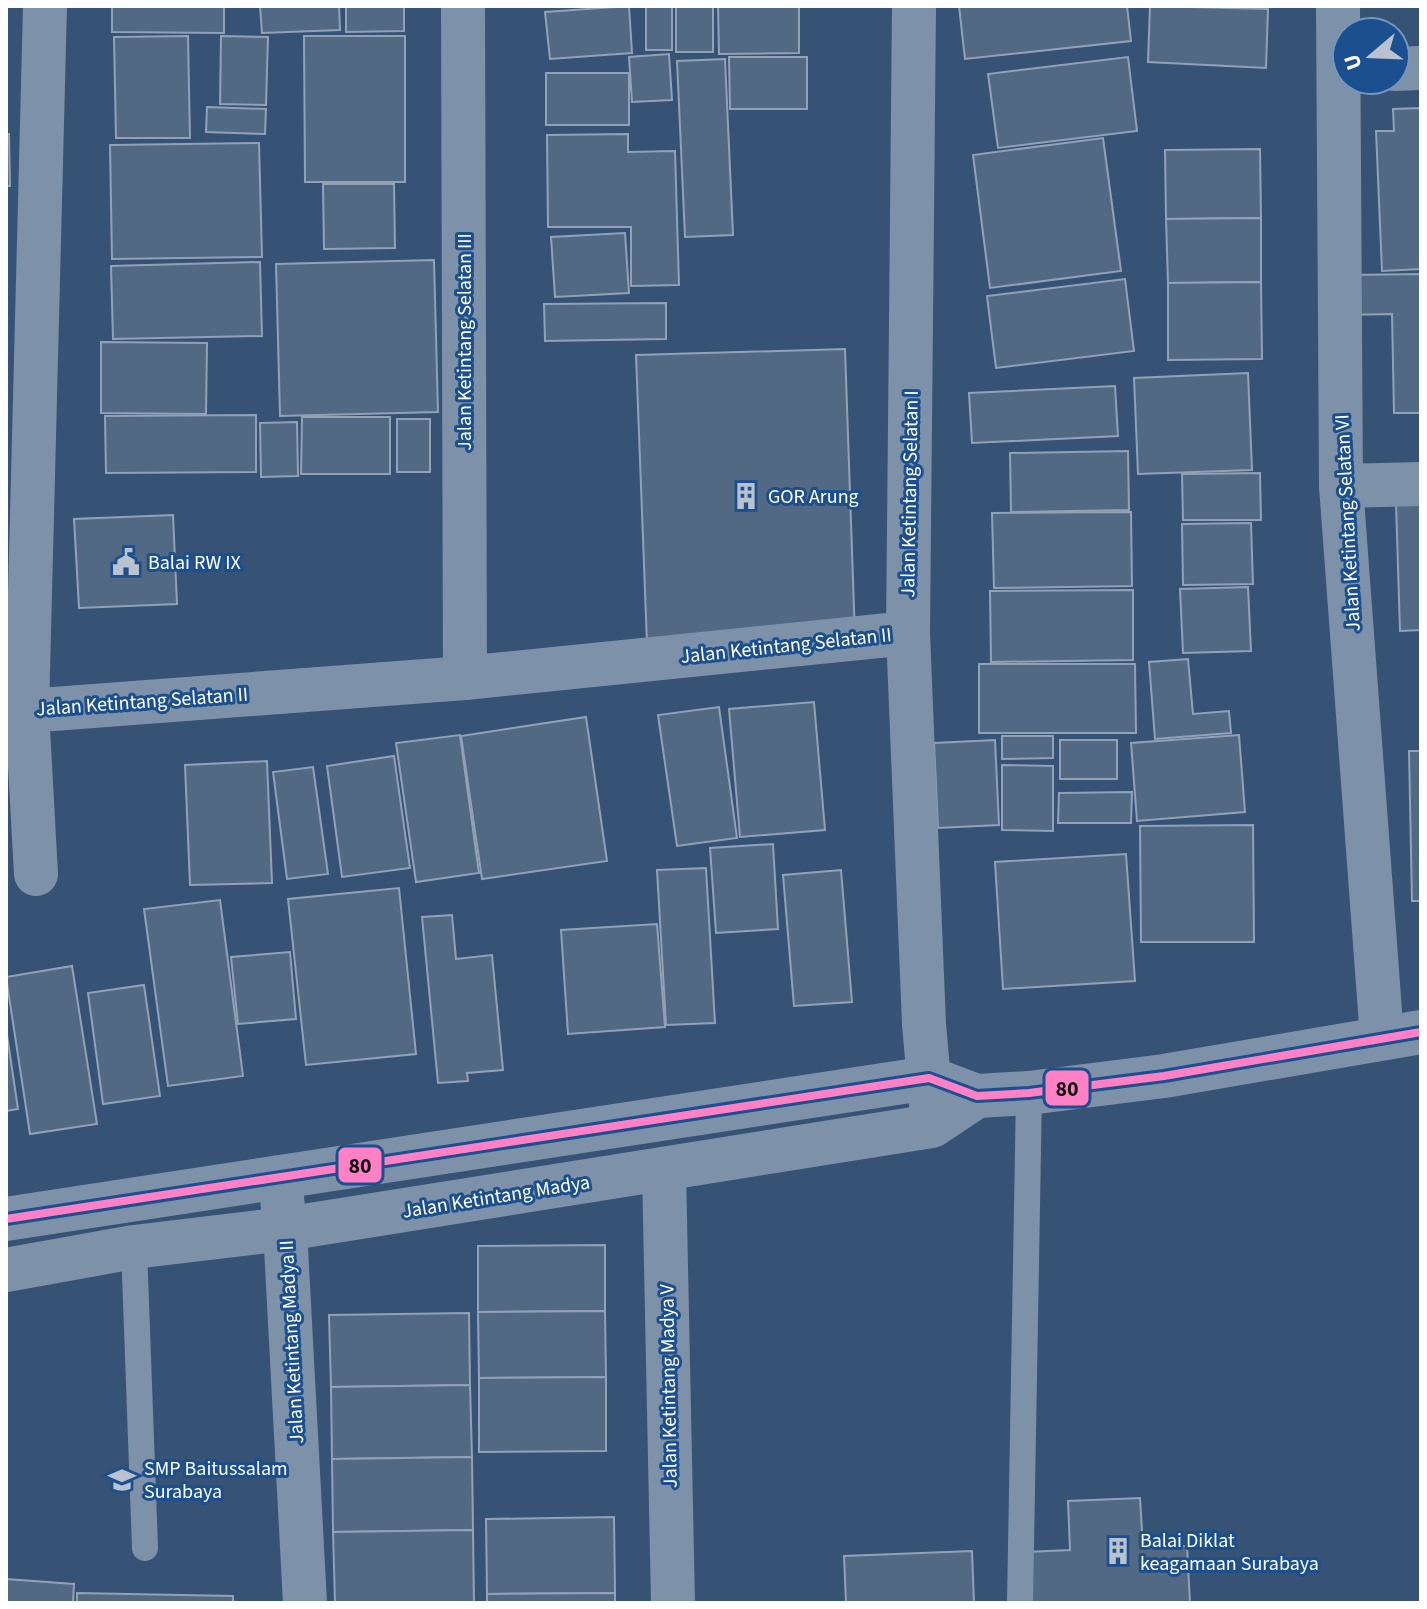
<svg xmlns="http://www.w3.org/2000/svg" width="1427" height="1609" viewBox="0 0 1427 1609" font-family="'Source Sans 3',sans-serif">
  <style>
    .building { fill: #526984; stroke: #92a2b6; stroke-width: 2 }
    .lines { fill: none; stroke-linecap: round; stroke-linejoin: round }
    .service { stroke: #7d92a8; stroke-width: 26 }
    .minor { stroke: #7d92a8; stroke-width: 44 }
    .tertiary { stroke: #7d92a8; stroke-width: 44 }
    .bus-1-casing { stroke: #1b4f8f; stroke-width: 14 }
    .bus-1 { stroke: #ff80c5; stroke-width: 8 }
    .labels { text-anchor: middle; stroke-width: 6; stroke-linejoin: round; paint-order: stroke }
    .street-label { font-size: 20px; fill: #fff; stroke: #1b4f8f }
    .poi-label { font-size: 20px; fill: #fff; stroke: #1b4f8f; text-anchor: start }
    .line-badge { stroke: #1b4f8f; stroke-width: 3 }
    .pale-badge-label { font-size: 22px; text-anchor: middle; font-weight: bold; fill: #111 }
  </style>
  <rect width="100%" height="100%" fill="#365274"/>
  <g class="building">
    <path d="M112 6H224V33L112 32Z"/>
    <path d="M260 6H339L340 30 262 33Z"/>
    <path d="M346 6H404V31L346 32Z"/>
    <path d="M629 6 632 53 550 59 545 12Z"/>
    <rect x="646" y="6" width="26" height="44"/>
    <rect x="676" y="6" width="37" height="46"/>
    <path d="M718 6H799V53L719 54Z"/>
    <path d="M959 6H1127L1131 41 965 59Z"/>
    <path d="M1150 6 1268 9 1266 68 1148 62Z"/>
    <path d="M188 36 190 138H116L114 37Z"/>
    <path d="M221 36 268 37 266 105 220 104Z"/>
    <path d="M304 36H405V182H305Z"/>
    <path d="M669 54 672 100 632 102 629 57Z"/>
    <path d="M729 57H807V109H730Z"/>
    <path d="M1128 57 1137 131 998 148 988 74Z"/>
    <path d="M725 59 733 235 685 237 677 61Z"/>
    <rect x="546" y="73" width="83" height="52"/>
    <path d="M207 107 266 109 265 134 206 132Z"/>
    <path d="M1421 108V269L1382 271 1376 131H1394L1393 109Z"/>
    <path d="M6 134H9L10 186H6Z"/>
    <path d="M628 134V152L675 151 679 285 631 286V227H548L547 135Z"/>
    <path d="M1103 138 1121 271 990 288 973 155Z"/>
    <path d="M259 143 262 257 112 259 110 145Z"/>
    <path d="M1260 149 1261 218 1166 219 1165 150Z"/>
    <path d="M323 184H394L395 248 324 249Z"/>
    <path d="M1261 218V282L1168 283 1166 219Z"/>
    <path d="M625 233 629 293 555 297 551 237Z"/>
    <path d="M434 260 438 412 280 416 276 264Z"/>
    <path d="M260 262 262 336 113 339 111 266Z"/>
    <path d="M1421 274V413H1394L1392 314 1345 315V275Z"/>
    <path d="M1125 279 1134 351 996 368 987 296Z"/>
    <path d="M1261 282 1262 359 1168 360V283Z"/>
    <path d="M666 303V339L545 341 544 304Z"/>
    <path d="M101 342 207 343 206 414 101 413Z"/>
    <path d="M845 349 855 637 647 644 636 355Z"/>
    <path d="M1248 373 1252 470 1138 474 1134 378Z"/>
    <path d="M1115 386 1118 436 972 443 969 393Z"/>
    <path d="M256 415V472L106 473 105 416Z"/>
    <path d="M302 417H390V474H301Z"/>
    <rect x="397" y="419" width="33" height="53"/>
    <path d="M297 422 298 476 261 477 260 423Z"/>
    <path d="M1128 451 1129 510 1011 512 1010 453Z"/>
    <path d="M1260 473 1261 520H1183L1182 474Z"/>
    <path d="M1396 503H1421V630L1400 631Z"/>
    <path d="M1131 512 1132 586 994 588 992 513Z"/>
    <path d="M173 515 177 604 79 608 74 519Z"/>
    <path d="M1251 523 1253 584 1183 585 1182 524Z"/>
    <path d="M1248 587 1251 651 1183 653 1180 589Z"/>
    <path d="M1133 590V660L991 662 990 591Z"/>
    <path d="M1188 659 1193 714 1229 711 1231 733 1155 739 1149 662Z"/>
    <path d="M979 664H1135L1136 733H979Z"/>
    <path d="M814 702 825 830 740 837 729 709Z"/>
    <path d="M719 707 737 838 677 846 658 715Z"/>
    <path d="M586 717 607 861 482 879 461 736Z"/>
    <path d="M460 735 479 873 416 882 396 743Z"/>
    <path d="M1239 735 1245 812 1137 821 1131 743Z"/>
    <path d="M1002 736H1053V758L1002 759Z"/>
    <path d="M995 740 999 825 938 828 934 743Z"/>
    <rect x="1060" y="740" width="57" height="39"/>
    <path d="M1409 751H1421V901H1412Z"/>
    <path d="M394 756 410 868 342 877 327 766Z"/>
    <path d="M267 761 272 883 190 885 185 765Z"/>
    <path d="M1002 765 1053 766V831L1002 830Z"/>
    <path d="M313 767 328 874 287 879 273 772Z"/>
    <path d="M1132 792 1131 823H1058L1059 793Z"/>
    <path d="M1253 825 1254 942H1141L1140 826Z"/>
    <path d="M773 844 778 929 716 933 710 848Z"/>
    <path d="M1126 854 1135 981 1003 989 995 862Z"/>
    <path d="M706 868 715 1023 666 1025 657 870Z"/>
    <path d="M841 870 852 1002 794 1006 783 875Z"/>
    <path d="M399 888 416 1054 306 1065 288 899Z"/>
    <path d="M220 900 243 1076 168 1086 144 909Z"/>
    <path d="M452 915 456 959 492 955 503 1070 467 1073 468 1081 438 1083 422 917Z"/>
    <path d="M657 924 665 1027 568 1034 561 930Z"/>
    <path d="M290 952 296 1019 238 1024 231 957Z"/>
    <path d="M72 966 97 1124 30 1134 6 977Z"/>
    <path d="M144 985 160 1096 103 1104 88 993Z"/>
    <path d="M6 1028 18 1109 6 1111Z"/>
    <path d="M605 1245V1311L478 1312V1246Z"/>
    <path d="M605 1311 606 1377 479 1378 478 1312Z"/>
    <path d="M469 1313 470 1385 331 1387 329 1315Z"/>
    <path d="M606 1377V1451L479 1452V1378Z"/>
    <path d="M470 1385 472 1457 332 1459 331 1387Z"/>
    <path d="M472 1457 473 1530 333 1532 332 1459Z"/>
    <path d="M1140 1498 1143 1547 1187 1546 1190 1603H1028L1026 1552 1070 1550 1068 1501Z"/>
    <path d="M614 1517 615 1593 487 1594 486 1519Z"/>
    <path d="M473 1530 474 1603H335L333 1532Z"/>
    <path d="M972 1551 974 1603H846L844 1556Z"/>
    <path d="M6 1579 74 1584 73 1603H6Z"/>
    <path d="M77 1593 233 1596V1603H77Z"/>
    <path d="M615 1593V1603H487V1594Z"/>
  </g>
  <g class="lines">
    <g class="service">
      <path d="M134 1247 145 1548"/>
      <path d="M1020 1603 1029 1093"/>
    </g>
    <g class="minor">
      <path d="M45 6 27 711 465 678 908 633"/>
      <path d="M463 6 465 678"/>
      <path d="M914 6 908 633 924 1024 932 1115"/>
      <path d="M1338 6 1341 486 1382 1038"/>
      <path d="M1395 69 1421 68"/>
      <path d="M1341 486 1421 484"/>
      <path d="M27 711 36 874"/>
      <path d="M664 1170 673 1603"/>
      <path d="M280 1177 285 1229 305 1603"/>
    </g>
    <g class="tertiary">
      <path d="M6 1219 929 1078 977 1096 1029 1093 1164 1076 1421 1032"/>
      <path d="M6 1270 134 1247 285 1229 932 1126 977 1096"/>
    </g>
    <g class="bus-1-casing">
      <path id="bus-1" d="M6 1219 929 1078 977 1096 1029 1093 1164 1076 1421 1032"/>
    </g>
    <use href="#bus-1" class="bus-1"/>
  </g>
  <defs>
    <g id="building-bare" transform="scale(2.16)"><path d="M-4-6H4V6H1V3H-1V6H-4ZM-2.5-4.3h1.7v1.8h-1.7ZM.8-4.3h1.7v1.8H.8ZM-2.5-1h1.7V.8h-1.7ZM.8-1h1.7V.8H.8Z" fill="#b9c2ce" stroke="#1b4f8f" stroke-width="2.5" paint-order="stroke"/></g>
    <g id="civic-bare" transform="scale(2.16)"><path d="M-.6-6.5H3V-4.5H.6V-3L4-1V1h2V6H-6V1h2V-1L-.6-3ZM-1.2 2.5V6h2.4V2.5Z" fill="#b9c2ce" stroke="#1b4f8f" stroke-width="2.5" paint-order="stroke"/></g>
    <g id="school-bare" transform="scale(2.16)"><path d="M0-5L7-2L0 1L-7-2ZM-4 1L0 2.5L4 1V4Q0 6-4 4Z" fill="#b9c2ce" stroke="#1b4f8f" stroke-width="2.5" paint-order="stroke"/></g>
  </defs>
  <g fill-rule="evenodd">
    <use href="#building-bare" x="746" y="496"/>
    <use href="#civic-bare" x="126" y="562"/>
    <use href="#school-bare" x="122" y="1480"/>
    <use href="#building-bare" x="1118" y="1551"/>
  </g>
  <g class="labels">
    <g class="street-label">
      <text transform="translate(464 342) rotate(-90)" y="7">Jalan Ketintang Selatan III</text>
      <text transform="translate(909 494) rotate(-89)" y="7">Jalan Ketintang Selatan I</text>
      <text transform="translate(1347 523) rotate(-93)" y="7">Jalan Ketintang Selatan VI</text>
      <text transform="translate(786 645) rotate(-6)" y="7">Jalan Ketintang Selatan II</text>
      <text transform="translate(142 701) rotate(-4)" y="7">Jalan Ketintang Selatan II</text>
      <text transform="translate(496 1196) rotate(-9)" y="7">Jalan Ketintang Madya</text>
      <text transform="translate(291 1342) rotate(-93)" y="7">Jalan Ketintang Madya II</text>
      <text transform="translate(668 1386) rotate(-91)" y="7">Jalan Ketintang Madya V</text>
    </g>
    <g class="poi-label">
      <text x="768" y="503">GOR Arung</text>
      <text x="148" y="569">Balai RW IX</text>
      <text x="144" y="1475">SMP Baitussalam<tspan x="144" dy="23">Surabaya</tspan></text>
      <text x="1140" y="1547">Balai Diklat<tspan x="1140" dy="23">keagamaan Surabaya</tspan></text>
    </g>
  </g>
  <g class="line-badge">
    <rect x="1044" y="1069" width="46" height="38" rx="8" fill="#ff80c5"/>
    <rect x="337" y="1146" width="46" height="38" rx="8" fill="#ff80c5"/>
  </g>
  <g class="pale-badge-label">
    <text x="1067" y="1096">80</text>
    <text x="360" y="1173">80</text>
  </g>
  <rect width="1427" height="1609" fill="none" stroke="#ffffff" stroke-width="16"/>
  <g transform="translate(1371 56) rotate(251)"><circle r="38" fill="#1b4f8f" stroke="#7695bc" stroke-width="2"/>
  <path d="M0-6L14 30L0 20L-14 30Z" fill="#b9c2ce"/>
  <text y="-12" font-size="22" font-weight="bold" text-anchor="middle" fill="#ffffff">U</text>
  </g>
</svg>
